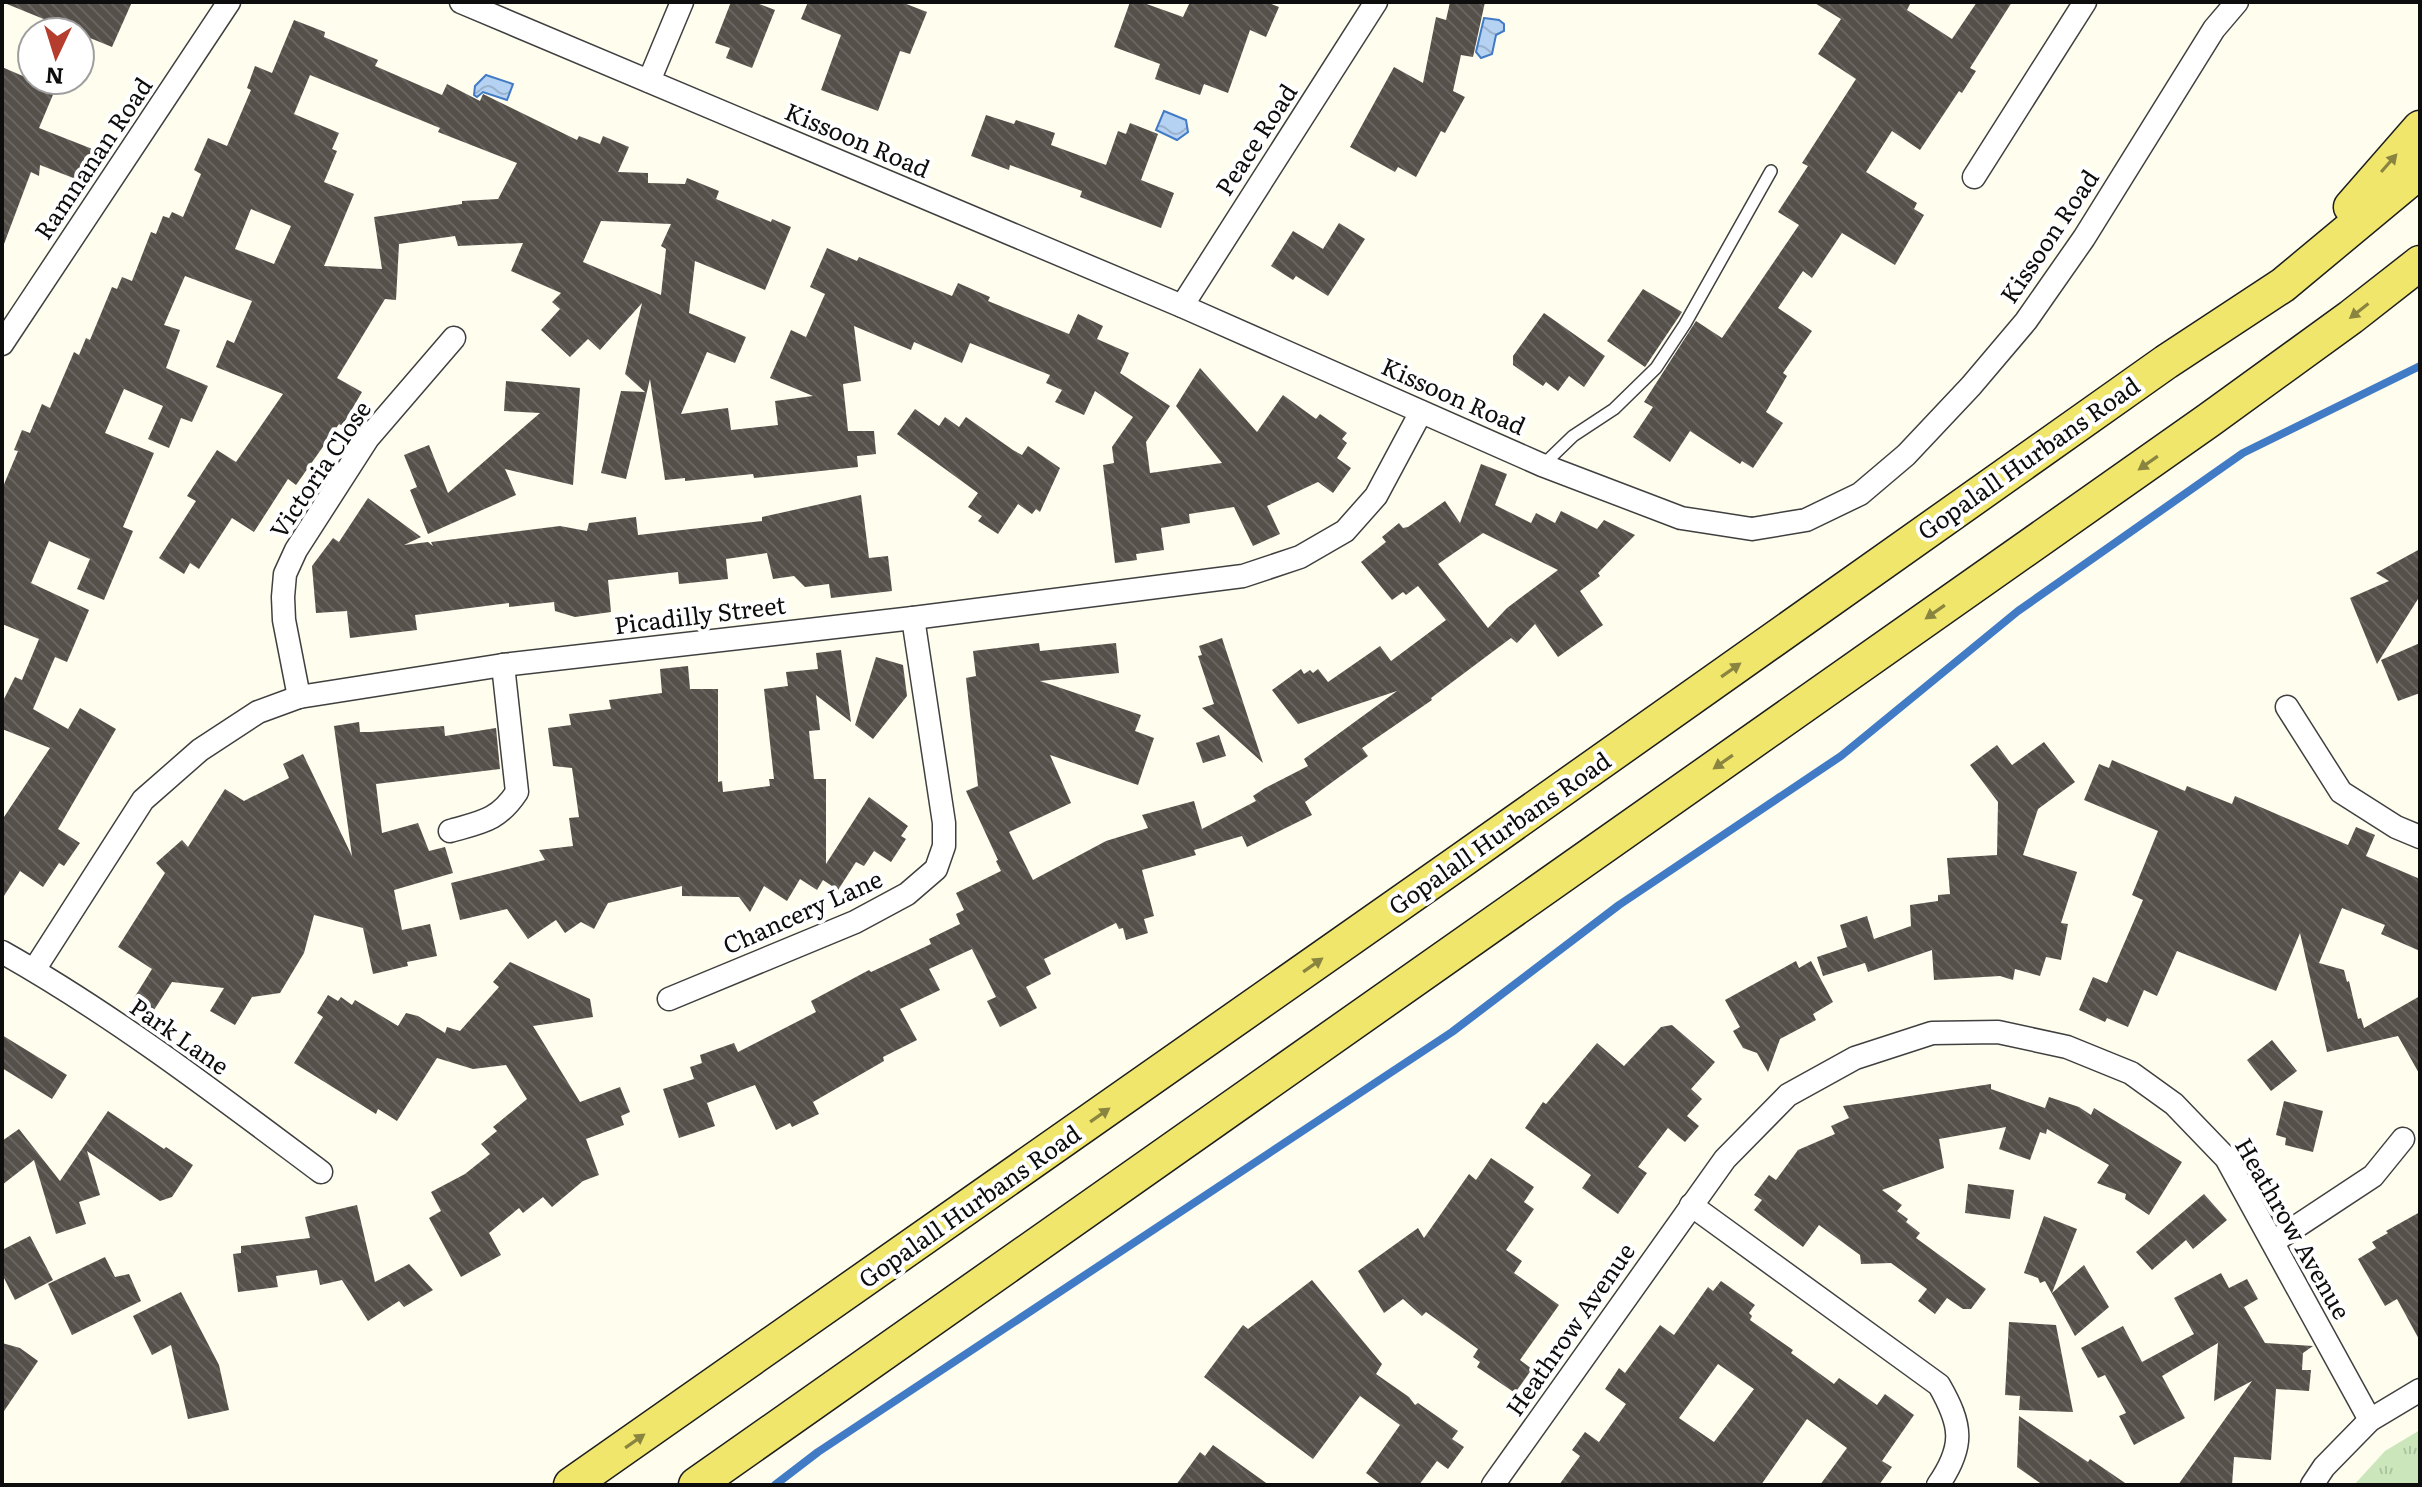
<svg xmlns="http://www.w3.org/2000/svg" width="2422" height="1487" viewBox="0 0 2422 1487" font-family="Literata,serif">
  <style>
    .grass { fill: url(#grass-tufts) }
    .water { fill: url(#water-waves); stroke: #417bc5; stroke-width: 2 }
    .lines { fill: none; stroke-linecap: round; stroke-linejoin: round }
    .stream { stroke: #417bc5; stroke-width: 8 }
    .building { fill: url(#building-back-hatch); fill-rule: evenodd }
    .lane-casing { stroke: #404040; stroke-width: 14 }
    .street-casing { stroke: #404040; stroke-width: 25 }
    .primary-casing { stroke: #1e1e1e; stroke-width: 37 }
    .lane { stroke: #fff; stroke-width: 11 }
    .street { stroke: #fff; stroke-width: 22 }
    .primary { stroke: #f0e66c; stroke-width: 34 }
    .oneway { fill: #8a8441 }
    .labels { text-anchor: middle; stroke-width: 8; stroke-linejoin: round; paint-order: stroke }
    .street-label { font-size: 24px; fill: #0d0d0d; stroke: #fff }
  </style>
  <defs>
    <pattern id="grass-tufts" width="24" height="20" patternUnits="userSpaceOnUse" patternTransform="scale(2)"><rect width="24" height="20" fill="#cae6ba"/><path d="M3 7l-1-3M5 7V3M7 7l1-3M15 17l-1-3M17 17v-4M19 17l1-3" fill="none" stroke="#acc49f"/></pattern>
    <pattern id="water-waves" width="16" height="10" patternUnits="userSpaceOnUse" patternTransform="scale(2)"><rect width="16" height="10" fill="#b6d2f2"/><path d="M0 5q4-4 8 0t8 0" fill="none" stroke="#9bb3ce"/></pattern>
    <pattern id="building-back-hatch" width="6" height="6" patternUnits="userSpaceOnUse" patternTransform="scale(2)"><rect width="6" height="6" fill="#55504a"/><path d="M-1 5l2 2M0 0l6 6M5-1l2 2" fill="none" stroke="#686460"/></pattern>
  </defs>
  <rect width="100%" height="100%" fill="#fefdee"/>
  <path class="grass" d="M2420 1430V1485H2354L2385 1451Z"/>
  <g class="water">
    <path d="M1484 18 1499 20 1504 24V31L1496 35 1492 54 1481 58 1476 52Z"/>
    <path d="M486 75 513 84 507 100 483 92 477 97 474 95 475 86Z"/>
    <path d="M1164 111 1186 120 1188 132 1177 140 1156 130Z"/>
  </g>
  <g class="lines">
    <path class="stream" d="M775 1485 818 1452 1452 1032 1619 905 1841 756 2018 611 2243 453 2420 366"/>
  </g>
  <g class="building">
    <path d="M2 2H132L112 47Z"/>
    <path d="M731 2H754L775 10 752 68 726 58 730 48 715 43Z"/>
    <path d="M808 2H901L927 12 910 54 900 51 878 111 821 90 841 35 801 19Z"/>
    <path d="M1130 2H1141L1183 17 1190 2H1266L1279 7 1266 37 1250 30 1228 93 1204 84 1200 95 1155 79 1160 64 1114 47Z"/>
    <path d="M1450 2H1485L1473 57 1461 55 1453 91 1465 97 1445 133 1441 131 1416 177 1398 167 1395 172 1350 147 1394 67 1423 83 1436 17 1446 20Z"/>
    <path d="M1813 2H1911L1907 10 1952 39 1977 2H2012L1970 68 1976 71 1962 93 1959 91 1920 150 1892 131 1866 172 1917 203 1914 209 1924 215 1895 265 1842 233 1812 278 1803 271 1778 308 1812 331 1783 373 1787 376 1766 412 1783 423 1753 468 1742 461 1740 464 1690 431 1670 462 1633 437 1653 407 1644 402 1696 321 1722 338 1799 225 1778 212 1808 166 1802 163 1856 79 1818 54 1841 19Z"/>
    <path d="M294 20 325 32 324 37 378 60 375 66 442 95 447 84 480 101 483 94 577 140 579 136 600 144 603 136 629 147 618 172 648 173V183L685 184 687 178 719 191 716 199 771 222 772 219 791 227 765 290 695 261 689 313 746 337 735 363 707 352 681 414 728 408 731 430 778 425 775 401 813 396 770 378 791 330 806 337 825 294 810 287 827 248 857 261 859 257 952 296 958 283 990 297 988 301 1069 334 1078 314 1103 326 1097 339 1129 353 1120 373 1170 406 1146 442 1150 473 1222 463 1176 406 1200 368 1257 432 1283 395 1316 419 1320 414 1347 433 1342 439 1347 443 1337 458 1351 468 1333 493 1318 482 1267 506 1280 534 1253 546 1234 507 1189 514 1190 523 1161 528 1164 550 1136 554 1137 560 1115 563 1103 465 1114 463 1112 447 1133 417 1095 391 1084 415 1055 402 1062 390 1046 383 1050 375 970 343 962 363 914 342 911 350 854 326 861 381 843 384 848 431H874L876 454 857 456 858 467 754 478 753 474 685 481V478L665 480 650 379 626 479 601 473 621 391 645 392 625 374 642 303 600 350 588 339 570 357 541 330 560 309 552 302 561 293 511 271 523 243 458 246 455 236 399 244 396 300 385 299 337 378 362 392 342 426 339 424 296 485 288 479 254 532 232 518 199 569 190 563 184 574 159 558 196 501 187 496 217 450 236 462 283 394 216 367 227 340 234 343 252 301 185 276 164 325 180 330 166 368 208 386 192 422 181 418 169 448 148 439 163 406 124 389 105 433 154 453 123 527 133 531 104 600 77 589 90 559 49 541 31 583 89 610 67 662 55 657 33 709 68 729 80 708 116 729 58 829 80 843 64 866 59 863 43 887 20 871 2 899V820L50 748 2 729V703L15 677 22 680 39 639 2 624V489L18 451 14 450 22 430 30 433 42 404 50 408 74 352 79 355 86 338 90 340 112 287 117 289 122 277 132 281 151 232 156 234 163 216 169 218 172 212 183 217 201 174 194 170 208 138 227 146 251 90 247 88 255 66 272 73ZM310 75 440 128 438 132 517 163 498 199 462 201V204L374 217 382 269 324 266 354 194 324 182 337 151 332 149 339 133 294 114ZM251 209 291 226 274 264 235 249ZM601 221 671 224 661 246 666 249 661 295 583 262Z"/>
    <path d="M2 67 55 90 39 128 100 152 81 181 40 165 39 176 31 172 4 244H2Z"/>
    <path d="M986 115 1014 124 1016 120 1055 133 1051 145 1106 165 1118 131 1126 134 1130 123 1158 134 1141 180 1174 193 1161 228 1080 197 1082 191 1010 165 1009 170 971 156Z"/>
    <path d="M1339 223 1365 239 1328 296 1296 276 1293 280 1271 266 1293 231 1323 249Z"/>
    <path d="M1643 289 1682 312 1645 367 1607 341Z"/>
    <path d="M1544 313 1605 356 1584 387 1569 376 1558 391 1546 382 1543 386 1513 365V356Z"/>
    <path d="M506 381 580 388 573 485 505 469 516 495 428 534 410 490 417 487 404 455 429 445 448 493 540 413 504 411Z"/>
    <path d="M915 409 939 426 945 417 959 427 966 417 1013 450 1022 455 1028 446 1060 468 1040 512 1036 509 1032 514 1018 504 998 534 978 521 982 516 968 507 978 493 897 434Z"/>
    <path d="M1481 464 1507 474 1495 505 1531 523 1536 513 1555 523 1561 511 1597 529 1604 520 1635 535 1598 573 1600 576 1580 591 1603 625 1558 657 1535 624 1517 643 1511 638 1431 698 1432 700 1362 748 1368 756 1305 802 1312 815 1247 847 1242 836 1194 850 1196 855 1142 870 1154 916 1144 919 1148 933 1126 940 1123 928 1119 929 1116 923 1044 959 1051 974 1026 987 1037 1008 1000 1027 987 1001 996 997 972 949 929 969 940 990 900 1009 917 1040 883 1057 884 1061 813 1102 819 1114 792 1127 790 1123 776 1130 755 1085 707 1103 715 1126 679 1138 663 1089 694 1079 690 1067 702 1063 700 1055 734 1043 738 1052 816 1012 811 1001 869 970 871 972 931 944 929 939 960 924 956 914 964 910 956 893 1001 871 996 861 998 860 966 791 978 786 966 678 976 676 973 651 1039 643 1040 651 1116 643 1119 673 1040 681 1141 715 1135 731 1154 738 1138 785 1050 755 1071 803 1009 832 1033 880 1106 841 1148 828 1142 815 1194 801 1202 829 1256 801 1253 796 1265 788 1308 766 1304 759 1397 691 1298 724 1272 690 1301 669 1304 674 1310 670 1313 673 1318 669 1328 682 1380 646 1391 661 1446 620 1418 586 1406 595 1403 592 1392 600 1361 562 1386 542 1382 537 1399 523 1403 528 1408 527 1445 501 1460 523ZM1483 533 1558 570 1507 608 1488 628 1438 564Z"/>
    <path d="M861 495 869 558 888 556 892 591 831 598 829 584 805 587 794 576 773 579 767 553 726 559 728 579 679 584 678 572 608 580 611 612 575 617 555 611 554 602 509 607V603L415 615 417 630 350 638 347 611 316 613 312 566 333 538 339 542 368 498 421 537 404 545 428 542 433 546 431 542 560 526 587 531 589 523 636 517 638 535 762 521V517Z"/>
    <path d="M2420 549V600L2418 599 2377 664 2350 598 2389 581 2376 573Z"/>
    <path d="M1222 638 1263 763 1202 708 1214 704 1198 656 1202 655 1199 646Z"/>
    <path d="M2420 643V693L2398 701 2381 660Z"/>
    <path d="M841 650 851 722 816 695 820 730 809 731 814 779H826V864L869 797 908 826 901 836 906 839 891 862 874 851 864 866 856 862 838 890 823 880 817 890 800 879 787 901 764 886 750 912 739 897 682 896V886L608 903 594 929 581 922 565 933 556 920 528 939 507 909 460 920 451 883 545 860 539 850 573 846 569 818 579 817 572 768 553 766 548 728 571 725 569 714 611 709 609 700 662 693 660 669 688 666 690 689H718V782L722 781 723 792 770 786 769 779H774L764 689 788 686 786 672 818 669 816 653Z"/>
    <path d="M876 657 903 665 907 696 873 739 855 725Z"/>
    <path d="M359 722 360 732H371L444 726 445 736 496 728 500 769 376 784 382 833 418 823 429 851 445 847 453 873 394 890 402 930 430 924 437 956 407 962 408 966 373 974 363 928 314 915 304 953 280 993 252 997 235 1025 210 1011 224 988 172 982 154 1010 134 998 152 969 118 947 165 873 156 863 182 840 188 847 225 789 244 801 289 778 283 764 303 754 352 856 334 726Z"/>
    <path d="M1219 735 1226 756 1203 763 1196 743Z"/>
    <path d="M2044 742 2075 782 2038 809 2023 855 2077 872 2061 923 2068 924 2061 960 2046 957 2040 976 2015 969 2013 980 2000 976 1934 980 1932 950 1868 972 1865 963 1823 976 1817 957 1847 947 1840 925 1867 916 1874 939 1911 926 1910 905 1938 901V895L1950 894 1947 858 1997 855 1998 802 1970 765 1997 745 2012 765Z"/>
    <path d="M2112 760 2185 791 2187 786 2232 804 2235 796 2348 845 2356 827 2375 835 2366 856 2420 879V951L2381 934 2385 925 2342 908 2319 963 2344 970 2347 982 2349 981 2358 1019 2361 1018 2364 1028 2420 996V1075L2398 1036 2327 1052 2300 933 2276 991 2177 951 2157 996 2144 990 2128 1027 2107 1018 2105 1022 2079 1010 2093 977 2107 983 2143 900 2132 895 2158 831 2084 800 2099 764 2109 768Z"/>
    <path d="M1796 961 1799 968 1811 961 1833 1002 1813 1014 1816 1020 1780 1039 1768 1072 1757 1053 1743 1048 1733 1031 1740 1027 1725 1000Z"/>
    <path d="M510 962 590 999 593 1017 533 1026 580 1102 620 1087 630 1112 621 1116 624 1125 586 1139 599 1175 583 1181 552 1207 543 1197 523 1213 519 1208 489 1233 501 1255 461 1277 429 1218 441 1211 431 1192 465 1174 490 1154 481 1144 497 1131 493 1127 527 1099 506 1065 473 1069 437 1058 397 1121 378 1109 376 1114 294 1063 323 1017 317 1013 328 995 338 1001 341 997 352 1005 355 1000 398 1026 406 1013 418 1016 445 1033 447 1027 460 1031 499 987 493 982Z"/>
    <path d="M1672 1025 1715 1062 1691 1089 1702 1099 1687 1116 1699 1126 1685 1142 1668 1128 1638 1167 1647 1173 1618 1214 1582 1188 1591 1175 1525 1128 1543 1102 1546 1104 1597 1043 1624 1066 1661 1027Z"/>
    <path d="M2 1035 67 1075 52 1099 2 1068Z"/>
    <path d="M2272 1040 2297 1071 2271 1091 2247 1060Z"/>
    <path d="M1991 1084V1089L2045 1108 2049 1097 2079 1107 2091 1115 2094 1108 2182 1162 2149 1215 2125 1199 2126 1194 2097 1183 2109 1165 2047 1129 2046 1134 2040 1132 2030 1160 1999 1149 2006 1127 1939 1139 1944 1168 1882 1190 1902 1205 1897 1211 1908 1219 1906 1222 1920 1233 1916 1238 1986 1289 1971 1309H1963L1947 1298 1935 1314 1918 1301 1927 1289 1891 1263 1861 1264 1860 1255 1819 1225 1803 1247 1754 1210 1762 1200 1754 1195 1769 1175 1776 1180 1798 1150 1835 1134 1831 1126 1849 1118 1843 1106Z"/>
    <path d="M2284 1101 2323 1111 2313 1152 2285 1145 2286 1138 2276 1135Z"/>
    <path d="M108 1111 164 1149 166 1147 193 1165 172 1197 160 1201 87 1151 100 1195 79 1202 86 1224 56 1234 34 1160 2 1185V1141L19 1129 60 1181Z"/>
    <path d="M1491 1158 1534 1187 1524 1202 1534 1209 1506 1250 1522 1261 1514 1273 1559 1305 1520 1360 1532 1369 1515 1393 1477 1367 1480 1362 1473 1357 1478 1349 1426 1312 1422 1316 1403 1299 1384 1313 1358 1271 1418 1228 1424 1238 1469 1174 1476 1180Z"/>
    <path d="M1968 1184 2014 1190 2010 1219 1965 1213Z"/>
    <path d="M2204 1194 2227 1220 2193 1249 2186 1240 2152 1270 2136 1252Z"/>
    <path d="M357 1205 375 1282 409 1264 433 1290 404 1307 399 1301 368 1321 342 1280 320 1285 317 1270 276 1276 278 1287 238 1292 233 1254 241 1253V1246L310 1238 305 1217Z"/>
    <path d="M2420 1212V1341L2397 1299 2385 1306 2358 1259 2376 1248 2372 1242 2388 1233 2386 1231Z"/>
    <path d="M2044 1216 2077 1229 2052 1293 2084 1265 2109 1307 2075 1336 2045 1281 2040 1283 2038 1278 2024 1273Z"/>
    <path d="M30 1236 53 1280 15 1300 2 1274V1250Z"/>
    <path d="M105 1257 115 1277 129 1274 141 1301 72 1335 48 1284Z"/>
    <path d="M2221 1273 2229 1288 2247 1279 2258 1299 2244 1307 2265 1343 2313 1346 2303 1353 2302 1370H2311L2309 1391 2276 1389 2271 1460 2234 1457 2232 1485H2178L2252 1381 2214 1401 2218 1343 2162 1376 2185 1418 2134 1445 2119 1416 2126 1413 2124 1409 2105 1375 2098 1378 2081 1348 2123 1326 2142 1362 2194 1334 2174 1298Z"/>
    <path d="M1312 1280 1382 1364 1376 1374 1409 1397 1415 1405 1418 1403 1458 1431 1452 1439 1464 1447 1448 1469 1437 1461 1419 1485H1382L1366 1473 1400 1425 1360 1396 1313 1459 1204 1377 1243 1325 1248 1329Z"/>
    <path d="M1721 1281 1755 1305 1749 1313 1752 1316 1750 1320 1793 1350 1791 1353 1834 1384 1839 1378 1877 1405 1885 1394 1914 1415 1882 1461 1892 1467 1879 1485H1820L1847 1448 1807 1419 1761 1485H1559L1580 1456 1572 1450 1585 1432 1599 1442 1626 1404 1605 1389 1619 1368 1625 1373 1660 1325 1674 1335 1708 1287 1713 1291ZM1718 1364 1754 1389 1714 1442 1679 1418Z"/>
    <path d="M181 1292 219 1365 229 1410 188 1419 171 1345 152 1355 133 1316Z"/>
    <path d="M2009 1322 2056 1325 2073 1412 2019 1410 2020 1396 2005 1395Z"/>
    <path d="M2 1343 20 1348 38 1361 2 1414Z"/>
    <path d="M2019 1416 2088 1462 2090 1459 2128 1485H2043L2017 1467Z"/>
    <path d="M1213 1445 1269 1485H1176L1200 1452 1205 1456Z"/>
  </g>
  <g class="lines">
    <g class="lane-casing">
      <path id="lane" d="M1543 465 1573 436 1614 409 1656 368 1685 324 1771 171"/>
    </g>
    <g class="street-casing">
      <g id="street">
        <path d="M461 2 1182 306 1542 465 1681 518 1752 529 1806 520 1860 494 1906 455 1971 386 2026 321 2084 238 2214 29 2237 2"/>
        <path d="M649 81 682 2"/>
        <path d="M1974 177 2085 2"/>
        <path d="M1182 306 1376 2"/>
        <path d="M2 344 229 2"/>
        <path d="M299 697 284 620 283 597 285 574 296 550 368 438 454 338"/>
        <path d="M2287 707 2341 792 2396 827 2420 837"/>
        <path d="M450 831C481 822 498 821 517 792L503 665"/>
        <path d="M2 952C114 1015 218 1095 321 1172"/>
        <path d="M34 970 143 800 200 750 258 712 299 697 503 665 913 618 1243 576 1300 557 1345 531 1376 496 1421 412"/>
        <path d="M669 999 855 922 907 894 936 869 944 846V823L913 618"/>
        <path d="M1691 1205 1939 1385C1962 1425 1965 1446 1938 1485"/>
        <path d="M2273 1242 2373 1176 2403 1139"/>
        <path d="M1493 1485 1725 1159 1788 1095 1855 1058 1932 1033 1998 1032 2067 1047 2131 1073 2174 1104 2226 1158 2370 1420"/>
        <path d="M2312 1485 2324 1467 2370 1420 2420 1390"/>
      </g>
    </g>
    <g class="primary-casing">
      <g id="primary">
        <path d="M2351 207 2420 128"/>
        <path d="M571 1485 1462 860 2166 362 2283 285 2420 171"/>
        <path d="M696 1485 2209 420 2351 317 2420 263"/>
      </g>
    </g>
    <use href="#lane" class="lane"/>
    <use href="#street" class="street"/>
    <use href="#primary" class="primary"/>
  </g>
  <defs><path id="oneway-solid" d="M-6-.8H1V-3.2L6.5 0L1 3.2V.8H-6Z" transform="scale(2)"/></defs>
  <g class="oneway">
    <use href="#oneway-solid" transform="translate(2389 163) rotate(-49)"/>
    <use href="#oneway-solid" transform="translate(2359 311) rotate(142)"/>
    <use href="#oneway-solid" transform="translate(2148 463) rotate(145)"/>
    <use href="#oneway-solid" transform="translate(1935 612) rotate(145)"/>
    <use href="#oneway-solid" transform="translate(1731 670) rotate(-35)"/>
    <use href="#oneway-solid" transform="translate(1723 762) rotate(145)"/>
    <use href="#oneway-solid" transform="translate(1313 965) rotate(-35)"/>
    <use href="#oneway-solid" transform="translate(1100 1115) rotate(-35)"/>
    <use href="#oneway-solid" transform="translate(635 1441) rotate(-35)"/>
  </g>
  <g class="labels">
    <g class="street-label">
      <text transform="translate(1257 140) rotate(-57)" y="8">Peace Road</text>
      <text transform="translate(857 141) rotate(23)" y="8">Kissoon Road</text>
      <text transform="translate(94 159) rotate(-56)" y="8">Ramnanan Road</text>
      <text transform="translate(2050 237) rotate(-56)" y="8">Kissoon Road</text>
      <text transform="translate(1453 397) rotate(24)" y="8">Kissoon Road</text>
      <text transform="translate(2029 459) rotate(-35)" y="8">Gopalall Hurbans Road</text>
      <text transform="translate(321 470) rotate(-56)" y="8">Victoria Close</text>
      <text transform="translate(700 616) rotate(-7)" y="8">Picadilly Street</text>
      <text transform="translate(1500 834) rotate(-35)" y="8">Gopalall Hurbans Road</text>
      <text transform="translate(803 913) rotate(-24)" y="8">Chancery Lane</text>
      <text transform="translate(179 1037) rotate(35)" y="8">Park Lane</text>
      <text transform="translate(970 1207) rotate(-35)" y="8">Gopalall Hurbans Road</text>
      <text transform="translate(2292 1229) rotate(60)" y="8">Heathrow Avenue</text>
      <text transform="translate(1571 1330) rotate(-55)" y="8">Heathrow Avenue</text>
    </g>
  </g>
  <rect width="2422" height="1487" fill="none" stroke="#0d0d0d" stroke-width="8"/>
  <g transform="translate(56 56) rotate(184)"><circle r="38" fill="#ffffff" stroke="#9e9e9e" stroke-width="2"/>
  <path d="M0-6L14 30L0 20L-14 30Z" fill="#b53d2d"/>
  <text y="-12" font-size="22" font-weight="bold" text-anchor="middle" fill="#0d0d0d">N</text>
  </g>
</svg>
